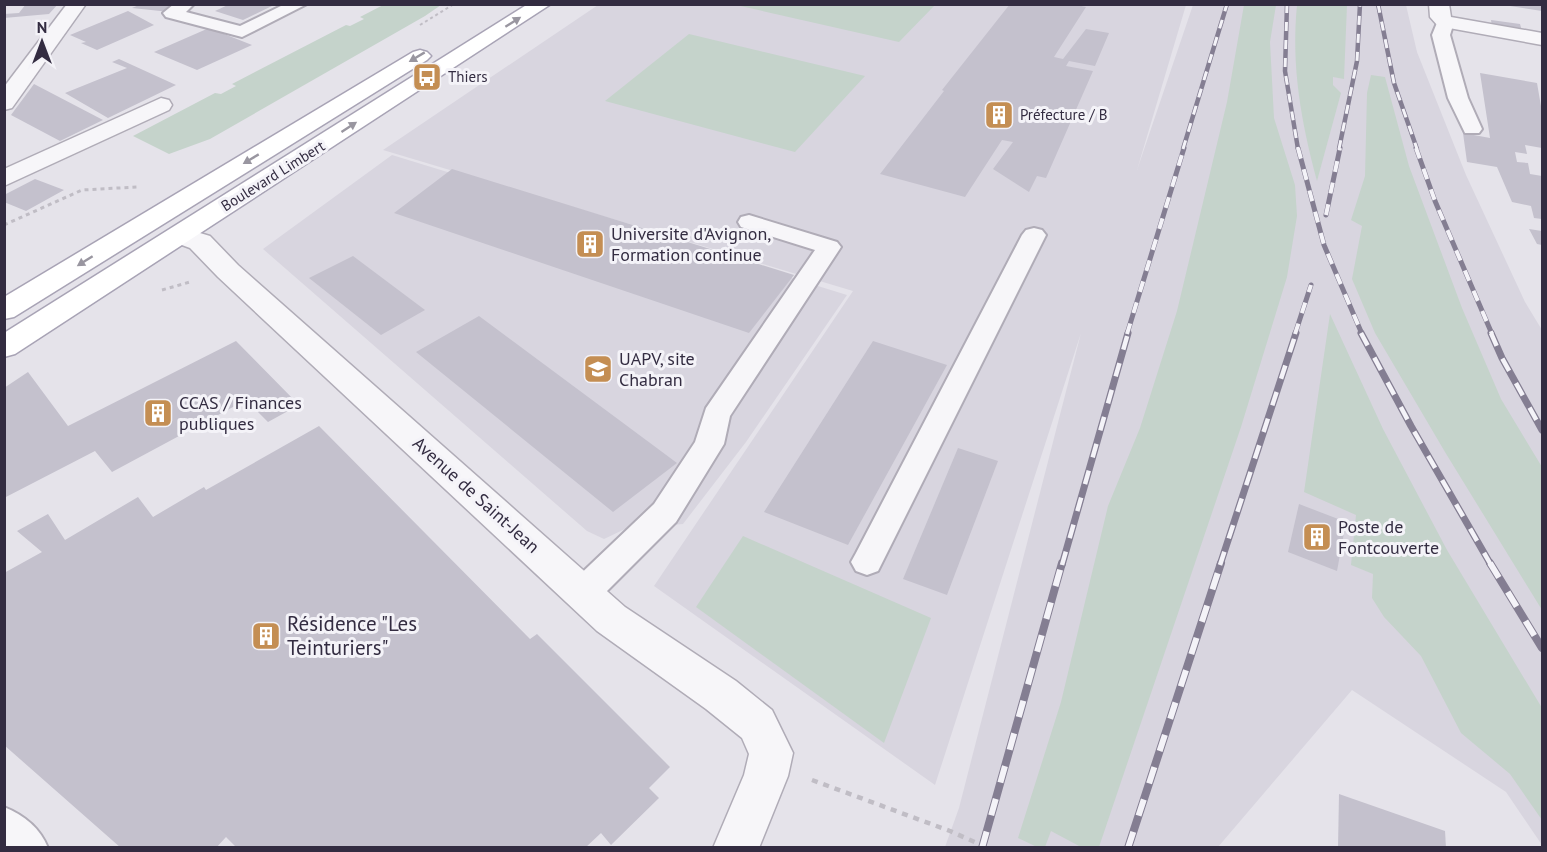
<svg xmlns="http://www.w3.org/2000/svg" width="1547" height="852" viewBox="0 0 1547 852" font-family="'PT Sans',sans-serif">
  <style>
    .built { fill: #d8d5df }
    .green { fill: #c5d3cb }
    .building { fill: #c4c1cd }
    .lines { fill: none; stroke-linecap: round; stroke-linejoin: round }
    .lane-casing { stroke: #b0acb7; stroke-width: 4 }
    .street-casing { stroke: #b0acb7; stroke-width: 3 }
    .primary-casing { stroke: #a8a3b5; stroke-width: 3 }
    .path-far2 { stroke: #c0bdc5; stroke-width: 2; stroke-dasharray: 3 3; stroke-linecap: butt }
    .path-far1 { stroke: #c0bdc5; stroke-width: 3; stroke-dasharray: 4 4; stroke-linecap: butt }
    .path { stroke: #c0bdc5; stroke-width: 4.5; stroke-dasharray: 6 6; stroke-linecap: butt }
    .lane { fill: #f7f6f9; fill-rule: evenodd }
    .street { fill: #f7f6f9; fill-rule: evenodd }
    .primary { fill: #fff; fill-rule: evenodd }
    .rail-far3-casing { stroke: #847e92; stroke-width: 4.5 }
    .rail-far2-casing { stroke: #847e92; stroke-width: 5 }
    .rail-far1-casing { stroke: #847e92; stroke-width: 7 }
    .rail-casing { stroke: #847e92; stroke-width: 8 }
    .rail-far3 { stroke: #f4f3f8; stroke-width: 3; stroke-dasharray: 9; stroke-linecap: butt }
    .rail-far2 { stroke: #f4f3f8; stroke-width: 4; stroke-dasharray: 11; stroke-linecap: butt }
    .rail-far1 { stroke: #f4f3f8; stroke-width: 4.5; stroke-dasharray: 14; stroke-linecap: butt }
    .rail { stroke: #f4f3f8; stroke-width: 6; stroke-dasharray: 17; stroke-linecap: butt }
    .oneway { fill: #9996a0 }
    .labels { text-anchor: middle; stroke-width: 6; stroke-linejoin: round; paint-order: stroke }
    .far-poi-label { font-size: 15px; fill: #332c41; stroke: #f4f3f8; text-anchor: start }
    .far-street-label { font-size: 15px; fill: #332c41; stroke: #f4f3f8 }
    .poi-label { font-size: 18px; fill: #332c41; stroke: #f4f3f8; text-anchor: start }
    .street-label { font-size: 18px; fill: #332c41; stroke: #f4f3f8 }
    .near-poi-label { font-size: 21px; fill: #332c41; stroke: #f4f3f8; text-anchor: start }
  </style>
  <rect width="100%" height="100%" fill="#e5e3ea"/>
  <g class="built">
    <path d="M598 5H1186L1137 170 1193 5H1406L1417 52 1466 175 1525 302 1542 330V845L1506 792 1352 690 1218 847H945L959 808 1081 333 935 785 654 586 853 291 383 150Z"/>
    <path d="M392 155 847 295 746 442 683 524 625 529 604 539 587 531 263 249Z"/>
  </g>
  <g class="green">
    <path d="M385 4 441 5 425 16 210 139 169 154 133 136 215 93 221 94 236 86 232 84 346 25 350 26 364 19 360 17Z"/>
    <path d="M736 5H935L899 42Z"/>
    <path d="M1244 5H1276L1270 42 1274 118 1295 185 1297 216 1287 277 1241 427 1099 847H1081L1051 831 1045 847H1037L1018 838 1061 702 1108 506 1140 428 1177 311 1227 102Z"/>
    <path d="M1297 5H1347L1344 79 1333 77V85L1341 93 1317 181C1301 121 1291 66 1297 5Z"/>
    <path d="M689 34 865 76 795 152 605 101Z"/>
    <path d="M1371 75 1385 77 1409 166 1462 308 1501 399 1542 467V610L1445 452 1375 333 1352 279 1362 226 1351 220 1365 176 1367 93Z"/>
    <path d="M1330 314 1383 429 1447 550 1542 708V820L1510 774 1461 733 1421 656 1384 617 1372 598 1373 574 1351 565 1356 515 1304 492Z"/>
    <path d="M743 536 931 618 884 743 696 607Z"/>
  </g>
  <g class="building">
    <path d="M26 4H58L49 14 4 18V14L19 13Z"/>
    <path d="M230 4H276L243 20 215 11Z"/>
    <path d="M1010 4H1072L1086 7 1054 57 1063 59 1086 29 1109 33 1095 66 1069 61 1066 66 1093 71 1046 178 1037 176 1029 192 993 169 1013 142 1002 140 965 197 880 174 944 91 942 90Z"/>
    <path d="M1510 4H1542V11L1510 6Z"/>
    <path d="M139 5H182L170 12 132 8Z"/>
    <path d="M128 11 154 25 97 50 81 43 86 42 70 35Z"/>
    <path d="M1491 20 1520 24 1522 31 1492 26Z"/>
    <path d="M209 28 252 45 197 70 154 52Z"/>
    <path d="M119 59 176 85 108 118 65 93 127 68 112 62Z"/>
    <path d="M1480 73 1537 83 1542 112V148L1525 145 1527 154 1515 152 1517 162 1528 163 1530 174 1542 176V219L1534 218 1531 206 1512 202 1497 167 1467 162 1463 133 1490 138Z"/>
    <path d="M34 84 103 120 60 141 11 115Z"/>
    <path d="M452 169 794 275 749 333 394 213Z"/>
    <path d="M35 179 64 190 26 211 4 202V195Z"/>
    <path d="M1529 229 1542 231V245L1537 244Z"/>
    <path d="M353 256 425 310 381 335 309 278Z"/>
    <path d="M479 316 677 463 613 512 416 352Z"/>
    <path d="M236 341 299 405 268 422 246 400 112 472 95 451 4 498V388L28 372 68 426Z"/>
    <path d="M873 341 947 365 848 545 764 512Z"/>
    <path d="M319 426 530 639 537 634 670 767 649 788 659 798 611 845 601 833 585 848H237L226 837 216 848H121L4 745V573L42 552 17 531 48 514 65 540 138 497 153 517 204 487 206 490Z"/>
    <path d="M958 448 998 461 947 595 903 579Z"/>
    <path d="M1299 504 1346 522 1337 571 1288 552Z"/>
    <path d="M1339 794 1445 831 1446 848H1338Z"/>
  </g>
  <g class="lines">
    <g class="lane-casing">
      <g id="lane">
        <path d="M174 4H194L186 12 240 26 285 4H307L242 37 166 17 163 13Z"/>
        <path d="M1445 17 1451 18 1454 22 1450 35 1468 98 1482 129 1479 133H1465L1448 98 1432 35 1439 18Z"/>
        <path d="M749 215 837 242 841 247 730 416 724 444 676 522 595 603 583 607 571 603 566 593 571 583 654 504 695 442 706 408 815 250 741 227 738 222 741 217Z"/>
        <path d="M1034 228 1042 230 1046 235 878 571 867 575 856 571 851 562 856 553 1022 235 1026 230Z"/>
        <path d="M4 807C24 815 40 828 48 848H4Z"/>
      </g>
    </g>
    <g class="street-casing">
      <g id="street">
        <path d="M67 4H86L12 108 4 110V87Z"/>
        <path d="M1429 4H1449L1451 17 1542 33V45L1438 26 1430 17Z"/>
        <path d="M161 98 169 100 172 105 169 110 4 186V169Z"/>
        <path d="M180 227 210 236 238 265 625 607 736 681 772 710 793 753 788 776 759 848H713L744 775 749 754 742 738 706 709 597 631 218 277 190 248 171 241 167 235 171 229Z"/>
      </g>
    </g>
    <g class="primary-casing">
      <g id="primary">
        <path d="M528 4H551L15 354 4 357V333Z"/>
        <path d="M420 50 427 52 431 56 427 60 14 317 4 319V297L413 52Z"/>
      </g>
    </g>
    <path class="path-far2" d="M420 25 454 4"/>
    <g class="path-far1">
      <path d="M4 225 82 190 137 187"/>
      <path d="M162 290 190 282"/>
    </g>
    <path class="path" d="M812 780 950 831 988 848"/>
    <use href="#lane" class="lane"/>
    <use href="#street" class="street"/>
    <use href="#primary" class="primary"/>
    <g class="rail-far3-casing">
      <g id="rail-far3">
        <path d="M1287 4 1285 71 1298 149"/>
        <path d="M1378 4 1394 83 1417 149"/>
        <path d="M1183 149 1227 4"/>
        <path d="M1339 149 1357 61 1360 4"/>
      </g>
    </g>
    <g class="rail-far2-casing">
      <g id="rail-far2">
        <path d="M1298 148 1324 245 1362 334"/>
        <path d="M1416 148 1435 201 1492 334"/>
        <path d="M1326 215 1340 148"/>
        <path d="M1127 334 1184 148"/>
        <path d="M1295 334 1311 285"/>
      </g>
    </g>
    <g class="rail-far1-casing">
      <g id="rail-far1">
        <path d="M1361 333 1411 426 1491 565"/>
        <path d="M1491 333 1502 358 1542 430"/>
        <path d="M1062 565 1128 333"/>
        <path d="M1220 565 1296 333"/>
      </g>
    </g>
    <g class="rail-casing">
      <g id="rail">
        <path d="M1490 563 1542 648"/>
        <path d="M982 848 1062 563"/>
        <path d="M1128 848 1221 563"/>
      </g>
    </g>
    <use href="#rail-far3" class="rail-far3"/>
    <use href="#rail-far2" class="rail-far2"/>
    <use href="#rail-far1" class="rail-far1"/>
    <use href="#rail" class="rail"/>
  </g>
  <defs><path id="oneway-solid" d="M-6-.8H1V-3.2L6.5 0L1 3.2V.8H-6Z" transform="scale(1.5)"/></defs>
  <g class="oneway">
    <use href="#oneway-solid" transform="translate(513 22) rotate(-32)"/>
    <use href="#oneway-solid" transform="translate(417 57) rotate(149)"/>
    <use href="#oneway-solid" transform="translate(349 127) rotate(-33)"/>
    <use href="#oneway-solid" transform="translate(251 159) rotate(149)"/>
    <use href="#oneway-solid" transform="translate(85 261) rotate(148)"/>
  </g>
  <defs>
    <g id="bus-square" transform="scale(1.5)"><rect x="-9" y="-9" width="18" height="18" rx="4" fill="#c48e53" stroke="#f4f3f8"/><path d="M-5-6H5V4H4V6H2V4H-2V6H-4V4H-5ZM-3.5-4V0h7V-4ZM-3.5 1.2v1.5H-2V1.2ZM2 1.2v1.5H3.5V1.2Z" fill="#fff"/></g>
    <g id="building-square" transform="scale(1.5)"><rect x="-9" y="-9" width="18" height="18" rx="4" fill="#c48e53" stroke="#f4f3f8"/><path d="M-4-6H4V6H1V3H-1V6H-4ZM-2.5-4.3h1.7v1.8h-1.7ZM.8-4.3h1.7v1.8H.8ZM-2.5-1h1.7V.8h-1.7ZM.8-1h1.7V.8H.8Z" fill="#fff"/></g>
    <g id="university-square" transform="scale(1.5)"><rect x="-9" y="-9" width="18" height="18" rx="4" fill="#c48e53" stroke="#f4f3f8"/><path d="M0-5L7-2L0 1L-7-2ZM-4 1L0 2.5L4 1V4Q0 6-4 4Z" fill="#fff"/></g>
  </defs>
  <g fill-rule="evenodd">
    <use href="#bus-square" x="427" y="77"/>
    <use href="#building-square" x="999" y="115"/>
    <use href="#building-square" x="590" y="244"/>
    <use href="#university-square" x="598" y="369"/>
    <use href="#building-square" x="158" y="413"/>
    <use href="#building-square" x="1317" y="537"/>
    <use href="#building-square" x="266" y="636"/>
  </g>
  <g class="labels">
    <g class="far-poi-label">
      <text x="448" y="82">Thiers</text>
      <text x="1020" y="120">Préfecture / B</text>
    </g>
    <g class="far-street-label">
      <text transform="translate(273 176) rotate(-32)" y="5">Boulevard Limbert</text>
    </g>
    <g class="poi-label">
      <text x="611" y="240">Universite d'Avignon,<tspan x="611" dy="21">Formation continue</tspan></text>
      <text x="619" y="365">UAPV, site<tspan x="619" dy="21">Chabran</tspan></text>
      <text x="179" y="409">CCAS / Finances<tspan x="179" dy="21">publiques</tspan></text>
      <text x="1338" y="533">Poste de<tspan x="1338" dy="21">Fontcouverte</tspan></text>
    </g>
    <g class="street-label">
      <text transform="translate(476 495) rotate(42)" y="6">Avenue de Saint-Jean</text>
    </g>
    <g class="near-poi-label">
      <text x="287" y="631">Résidence "Les<tspan x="287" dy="24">Teinturiers"</tspan></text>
    </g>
  </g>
  <rect width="1547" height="852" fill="none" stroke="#332c41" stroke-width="12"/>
  <g transform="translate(42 42)" stroke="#f4f3f8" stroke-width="4.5" paint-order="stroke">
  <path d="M0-4.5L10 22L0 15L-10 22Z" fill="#332c41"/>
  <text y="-9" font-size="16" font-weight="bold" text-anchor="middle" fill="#332c41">N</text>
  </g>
</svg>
